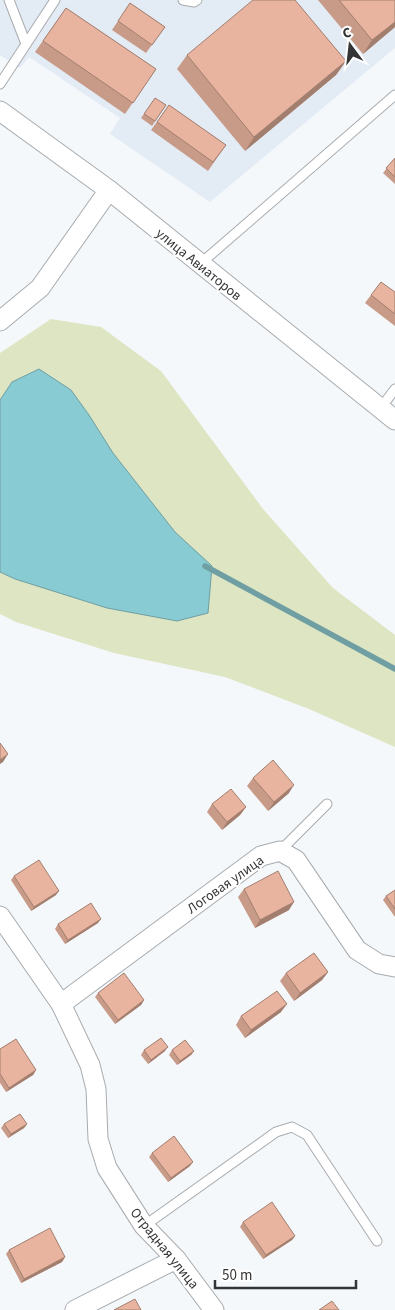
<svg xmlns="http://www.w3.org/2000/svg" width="395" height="1310" viewBox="0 0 395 1310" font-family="'Source Sans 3',sans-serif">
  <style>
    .built { fill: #e3ebf4 }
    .green { fill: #dde5c3 }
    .water { fill: #89cbd2; stroke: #6f9ea3 }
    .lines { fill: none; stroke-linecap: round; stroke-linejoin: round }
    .stream { stroke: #6f9ea3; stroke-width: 5.5 }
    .lane-casing { stroke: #a8abae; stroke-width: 11 }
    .street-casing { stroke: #a8abae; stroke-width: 21 }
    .lane { stroke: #fff; stroke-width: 9 }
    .street { stroke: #fff; stroke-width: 19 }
    .wall { fill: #c89b89 }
    .shaded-wall { fill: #a27e6f }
    .building { fill: #e8b49f; stroke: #a27e6f }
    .labels { text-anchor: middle; stroke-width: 4; stroke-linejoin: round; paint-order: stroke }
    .street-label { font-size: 14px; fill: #333435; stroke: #fff }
  </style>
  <rect width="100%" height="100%" fill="#f5f8fb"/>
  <path class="built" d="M0 0H395V48L210 202 110 134 120 118 29 57 20 68 0 55Z"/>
  <path class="green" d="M51 319 101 327 161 371 263 509 333 588 395 635V747L309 709 225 677 114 653 16 622 0 614V353Z"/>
  <path class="water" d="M39 369 71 390 89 415 113 453 175 532 212 566 208 613 177 621 107 608 15 579 0 572V400L12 382Z"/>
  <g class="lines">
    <path class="stream" d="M205 566 395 669"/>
    <g class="lane-casing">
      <g id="lane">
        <path d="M9 0 26 44"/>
        <path d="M183 0 194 2 197 0"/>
        <path d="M0 84 55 0"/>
        <path d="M200 264 395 95"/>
        <path d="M380 409 395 389"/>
        <path d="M280 851 327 804"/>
        <path d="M144 1226 276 1132 292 1127 307 1135 377 1241"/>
      </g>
    </g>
    <g class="street-casing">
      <g id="street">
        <path d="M0 111 109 190 395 420"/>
        <path d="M0 321 40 288 109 190"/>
        <path d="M0 916 61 1004 90 1065 96 1089 98 1139 107 1168 144 1226 176 1259 214 1310"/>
        <path d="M61 1004 261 856 280 851 296 860 357 950 379 964 395 967"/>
        <path d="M75 1310 176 1259"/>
      </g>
    </g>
    <use href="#lane" class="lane"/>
    <use href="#street" class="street"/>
  </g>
  <g class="wall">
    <path d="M318 0H395V27L363 54Z"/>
    <path d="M130 3 165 27 146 53 112 30Z"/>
    <path d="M66 8 156 69 125 114 35 52Z"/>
    <path d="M187 55 346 61 336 75 245 151 177 69Z"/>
    <path d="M155 98 166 105 152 126 141 118Z"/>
    <path d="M169 105 226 145 208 171 151 130Z"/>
    <path d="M395 158V184L383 173Z"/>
    <path d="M395 292V326L365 303 371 295Z"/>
    <path d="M253 778 289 793 268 811 247 786Z"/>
    <path d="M212 804 246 807 240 815 222 830 207 812Z"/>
    <path d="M14 876 56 895 31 911 11 880Z"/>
    <path d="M244 889 289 910 255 928 238 897Z"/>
    <path d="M395 890V917L383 900 386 896Z"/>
    <path d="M98 923 65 944 55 929 58 924Z"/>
    <path d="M328 972 322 980 294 1001 280 981 286 973Z"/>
    <path d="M98 993 144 1000 141 1005 115 1024 95 997Z"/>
    <path d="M281 1012 245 1038 236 1025 241 1016Z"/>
    <path d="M0 1049 36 1070 33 1075 6 1092 0 1083Z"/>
    <path d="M144 1050 165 1051 148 1064 141 1055Z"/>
    <path d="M172 1050 194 1051 191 1055 177 1065 169 1055Z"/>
    <path d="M4 1124H27L24 1128 8 1138 1 1128Z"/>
    <path d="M152 1153 190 1166 168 1182 149 1157Z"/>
    <path d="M243 1222 295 1236 292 1240 263 1259 240 1227Z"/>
    <path d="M9 1250 65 1257 62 1262 21 1283 6 1254Z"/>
  </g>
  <g class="shaded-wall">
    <path d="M395 22V27L363 54 372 40Z"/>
    <path d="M346 61 336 75 245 151 254 137Z"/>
    <path d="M8 754 3 762 0 764V760Z"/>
    <path d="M294 785 289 793 268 811 274 802Z"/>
    <path d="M246 807 240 815 222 830 227 822Z"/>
    <path d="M59 891 56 895 31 911 34 907Z"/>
    <path d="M294 902 289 910 255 928 260 920Z"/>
    <path d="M101 919 98 923 65 944 68 940Z"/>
    <path d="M328 972 322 980 294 1001 300 993Z"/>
    <path d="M144 1000 141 1005 115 1024 118 1020Z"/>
    <path d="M287 1004 281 1012 245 1038 251 1030Z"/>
    <path d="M168 1047 165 1051 148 1064 151 1060Z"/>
    <path d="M194 1051 191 1055 177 1065 180 1061Z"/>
    <path d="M36 1070 33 1075 6 1092 9 1088Z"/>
    <path d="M27 1124 24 1128 8 1138 11 1134Z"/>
    <path d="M193 1162 190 1166 168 1182 171 1178Z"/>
    <path d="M295 1236 292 1240 263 1259 266 1255Z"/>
    <path d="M65 1257 62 1262 21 1283 24 1279Z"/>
  </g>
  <g class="building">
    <path d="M253 0H295L346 61 254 137 187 55Z"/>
    <path d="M339 0H395V22L372 40Z"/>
    <path d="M130 3 165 27 152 45 118 21Z"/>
    <path d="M66 8 156 69 133 103 43 41Z"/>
    <path d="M155 98 166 105 155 121 144 114Z"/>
    <path d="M169 105 226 145 213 162 157 122Z"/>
    <path d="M395 158V177L386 168Z"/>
    <path d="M381 282 395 292V314L371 295Z"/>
    <path d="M0 743 8 754 0 760Z"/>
    <path d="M273 760 294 785 274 802 253 778Z"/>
    <path d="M231 789 246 807 227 822 212 804Z"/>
    <path d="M39 860 59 891 34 907 14 876Z"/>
    <path d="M278 871 294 902 260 920 244 889Z"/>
    <path d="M395 890V909L386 896Z"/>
    <path d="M91 903 101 919 68 940 58 924Z"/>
    <path d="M314 953 328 972 300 993 286 973Z"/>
    <path d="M124 973 144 1000 118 1020 98 993Z"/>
    <path d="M277 991 287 1004 251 1030 241 1016Z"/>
    <path d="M161 1038 168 1047 151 1060 144 1050Z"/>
    <path d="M16 1039 36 1070 9 1088 0 1074V1049Z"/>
    <path d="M185 1040 194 1051 180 1061 172 1050Z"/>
    <path d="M20 1114 27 1124 11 1134 4 1124Z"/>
    <path d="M174 1136 193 1162 171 1178 152 1153Z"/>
    <path d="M272 1202 295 1236 266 1255 243 1222Z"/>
    <path d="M50 1228 65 1257 24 1279 9 1250Z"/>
    <path d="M135 1299 141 1310H114Z"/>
    <path d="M332 1301 339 1310H319Z"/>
  </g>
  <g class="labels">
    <g class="street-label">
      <text transform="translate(199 264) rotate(39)" y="5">улица Авиаторов</text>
      <text transform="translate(225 884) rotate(-35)" y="5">Логовая улица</text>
      <text transform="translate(165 1248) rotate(51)" y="5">Отрадная улица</text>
    </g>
  </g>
  <g transform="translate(350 45) rotate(345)" stroke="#ffffff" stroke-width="4" paint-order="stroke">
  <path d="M0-4L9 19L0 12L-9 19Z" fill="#333435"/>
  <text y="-8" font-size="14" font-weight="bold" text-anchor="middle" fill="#333435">С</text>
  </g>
  <path d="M215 1280v8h141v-8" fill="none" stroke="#333435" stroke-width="2.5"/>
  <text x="222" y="1280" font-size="15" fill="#333435" stroke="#ffffff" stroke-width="4" paint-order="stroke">50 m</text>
</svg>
